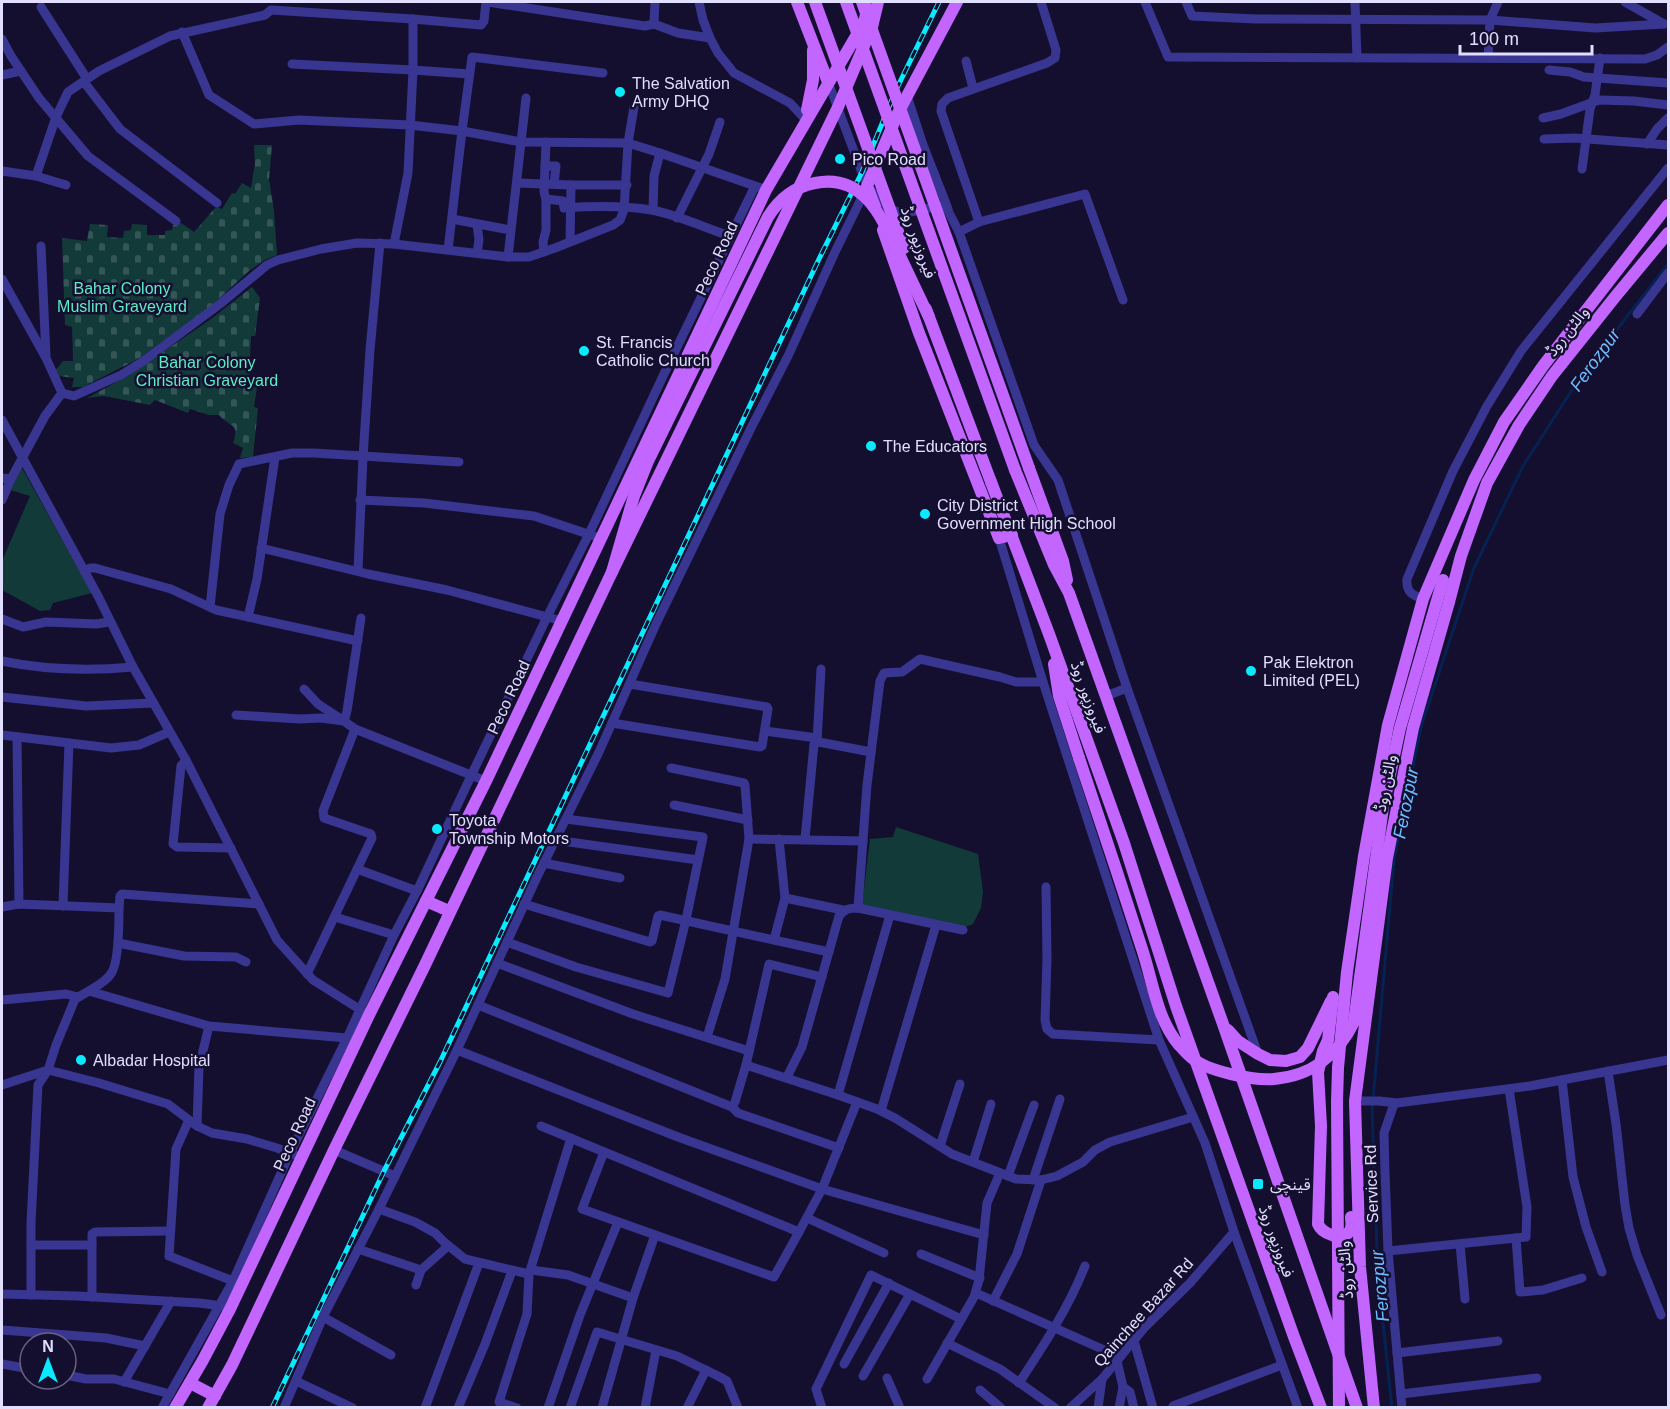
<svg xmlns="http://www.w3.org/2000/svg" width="1670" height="1409" viewBox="0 0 1670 1409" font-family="Arial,'Noto Sans Arabic',sans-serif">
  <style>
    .cemetery { fill: url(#cemetery-stones) }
    .park { fill: #123a38 }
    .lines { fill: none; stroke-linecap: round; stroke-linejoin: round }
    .stream { stroke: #062252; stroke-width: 3 }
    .minor { stroke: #393692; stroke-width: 9 }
    .major { stroke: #c365ff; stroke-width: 12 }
    .rail-casing { stroke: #0aeaff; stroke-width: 5 }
    .rail { stroke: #150f2f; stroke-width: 3; stroke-dasharray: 9; stroke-linecap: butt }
    .major-bridge { stroke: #c365ff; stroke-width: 12 }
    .poi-dot { fill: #0aeaff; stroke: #150f2f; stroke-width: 2 }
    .labels { text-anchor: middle; stroke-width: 5; stroke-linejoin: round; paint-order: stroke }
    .poi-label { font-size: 16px; fill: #e1deff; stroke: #150f2f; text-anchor: start }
    .street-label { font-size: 16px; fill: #e1deff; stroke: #150f2f }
    .park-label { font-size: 16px; fill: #5decc6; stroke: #150f2f }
    .water-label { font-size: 18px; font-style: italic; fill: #6cbdff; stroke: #150f2f }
  </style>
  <defs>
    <pattern id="cemetery-stones" width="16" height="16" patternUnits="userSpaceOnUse" patternTransform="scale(1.5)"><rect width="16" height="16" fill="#123a38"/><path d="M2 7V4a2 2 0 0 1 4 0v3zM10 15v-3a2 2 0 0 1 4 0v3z" fill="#345656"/></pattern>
  </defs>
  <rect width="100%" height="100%" fill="#150f2f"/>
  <g class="cemetery">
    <path d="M254 145H272L269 179 274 211 277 255 265 260 249 271 209 308 138 359 83 387H72L74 378 59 376 56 370 63 361H73L72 327 65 325 62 238 87 241 90 224 108 225 107 237 123 238 124 231 131 230 132 224 147 225V235H165V231L172 230 173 225 181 223 194 232 216 207 222 209 232 193 235 194 242 183 251 188 255 163Z"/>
    <path d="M252 287 260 298 255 336H251L249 378 258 380 254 407 258 408 253 457 240 458 243 448 233 443C240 422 230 428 219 415H209L190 409 188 413 155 400 150 405 104 396 87 398 128 376 211 319Z"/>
  </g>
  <g class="park">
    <path d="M22 468 92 593 53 603 50 610 40 611 2 590V561L30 496 10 490Z"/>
    <path d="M896 827 978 854 983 892 981 908 973 924 965 927 862 906 870 839 893 837Z"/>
  </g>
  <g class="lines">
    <path class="stream" d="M1392 1408 1378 1276 1372 1111 1394 859 1421 727 1474 568 1523 466 1583 373 1668 264"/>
    <g class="minor">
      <path d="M488 2 645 26 654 24"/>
      <path d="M655 2 654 24 678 33 710 38"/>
      <path d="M699 2 703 20 710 38 718 53 734 73 790 103 806 120"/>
      <path d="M1145 2 1168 57 1645 59 1657 55 1668 47"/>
      <path d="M1186 2 1192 16 1256 19 1490 20 1595 28 1664 24"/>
      <path d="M1355 2 1357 58"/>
      <path d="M1625 2 1664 24"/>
      <path d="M41 7 87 79"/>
      <path d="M182 32 209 95 254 124 299 120 410 125 462 131 521 142 628 143 660 153 761 188"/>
      <path d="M2 39 11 56 39 98 88 156 176 221"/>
      <path d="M1488 58 1490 20 1498 2"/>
      <path d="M966 61 973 88"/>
      <path d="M292 64 413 70 469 74"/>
      <path d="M1549 70 1570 72 1584 77 1668 83"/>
      <path d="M2 75 21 71"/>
      <path d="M84 82 120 129 217 203"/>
      <path d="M828 82 867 186 887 207 898 212 906 213 938 206 946 207 959 232 1034 445 1058 480 1127 688 1258 1054"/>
      <path d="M907 96 923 145 948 209"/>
      <path d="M1543 118 1561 114 1599 100 1634 101 1668 105"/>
      <path d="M1544 139 1575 138 1668 145"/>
      <path d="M546 142 544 192 546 199"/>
      <path d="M1647 144 1657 129 1668 118"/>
      <path d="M545 166H556L554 184"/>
      <path d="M1582 169 1590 109 1595 95 1600 58"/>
      <path d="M2 171 36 176 66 185"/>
      <path d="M36 176 56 117 68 92 99 71 170 36 265 15 271 10 413 19 481 25 484 21 486 2"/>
      <path d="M517 183 571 185"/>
      <path d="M653 210 654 176 660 153"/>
      <path d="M677 218 709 154 720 122"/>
      <path d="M452 219 505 229"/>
      <path d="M979 222 1085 194 1123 300"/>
      <path d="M477 224 479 240 477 253"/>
      <path d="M959 232 979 222 941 111 942 104 948 98 1047 63 1055 58 1056 50 1041 2"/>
      <path d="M570 242 571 185H627"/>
      <path d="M394 244 408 173 413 70V19"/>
      <path d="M41 246 46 356"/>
      <path d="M448 250 462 131 472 57 603 73"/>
      <path d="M544 252 543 242 546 230V199L563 201 564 208C593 206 622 205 651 210 676 214 705 228 730 236"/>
      <path d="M508 257 526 98"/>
      <path d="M2 279 46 358 62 393"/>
      <path d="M1637 314 1668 273"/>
      <path d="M2 420 98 596 133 667 186 760 277 940 313 980 364 1012"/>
      <path d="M2 478 11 479 45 416 62 393 74 396 121 375 142 362 220 304 267 265 278 260 321 249 357 243 394 244 508 257H529L555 248 613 225 620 220 624 210 628 143 634 107"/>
      <path d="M2 500 11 479"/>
      <path d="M360 500 424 503 534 516 594 536"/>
      <path d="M999 538 1043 682 1159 1040 1205 1143 1234 1232 1298 1408"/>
      <path d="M261 548 368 574 447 590 562 621"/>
      <path d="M358 570 363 457 370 350 380 243"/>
      <path d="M84 571 90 568H95L171 589 216 610 358 641"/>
      <path d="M1423 599C1412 595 1406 592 1407 579L1453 471 1487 406 1521 351 1668 168"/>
      <path d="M210 607 220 514 229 485 239 464 292 453H314L459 462"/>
      <path d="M248 617 257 579 275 457"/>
      <path d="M2 619 23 627 46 622 96 624 109 622"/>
      <path d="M2 661C45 670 89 671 133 667"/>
      <path d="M304 689 318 704 344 721 347 711 361 618"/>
      <path d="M1106 696 1127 688"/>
      <path d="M2 697 86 706 153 703"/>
      <path d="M236 715 300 719 321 718 344 721 355 729 323 811 324 818 371 834 372 838 307 974"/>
      <path d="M612 723 760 747 762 746 768 709 767 707 630 684"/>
      <path d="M355 729 486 781"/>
      <path d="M765 731 817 738"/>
      <path d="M2 735 111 748 139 745 169 732"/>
      <path d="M17 737 19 904"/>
      <path d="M817 742 821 669"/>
      <path d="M186 760 181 766 173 844 177 847 231 848"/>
      <path d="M671 768 744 783 745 785 749 839 725 979 707 1037"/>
      <path d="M674 805 748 820"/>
      <path d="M749 839 863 841"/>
      <path d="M805 839 814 744 817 742 824 743 871 752"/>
      <path d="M555 840 698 860"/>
      <path d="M544 863 620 878"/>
      <path d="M357 869 417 891"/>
      <path d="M1046 887 1047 959 1045 1020 1047 1029 1053 1034 1159 1040"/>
      <path d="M785 898 843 910"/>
      <path d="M524 904 650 942 652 941 658 916 660 915 829 952"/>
      <path d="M63 906 69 743"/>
      <path d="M2 907 19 904 119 908C119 923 119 960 112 972 108 980 97 986 89 991"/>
      <path d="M119 908 120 896 122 894 259 904"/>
      <path d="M858 908 867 785 880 681 884 673 902 672 920 659 1000 677 1016 682H1043"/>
      <path d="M335 917 394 935"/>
      <path d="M774 940 785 898 779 839"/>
      <path d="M507 942 576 967 668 993 686 920 703 837 566 819"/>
      <path d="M118 943 184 956 236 957 246 962"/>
      <path d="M497 963 633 1014 749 1051"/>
      <path d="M822 977 769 964 746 1065 838 1095 877 1109 895 1118 952 1154 1016 1179 1041 1180 1057 1176 1083 1162 1095 1150 1110 1142 1193 1117"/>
      <path d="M2 1000 66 994 78 997"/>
      <path d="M478 1005 732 1107 738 1113 839 1148"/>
      <path d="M457 1050 678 1137 822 1189 984 1235"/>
      <path d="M1608 1071 1616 1124 1625 1205 1629 1228 1637 1255 1661 1315"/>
      <path d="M789 1078 788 1075 802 1047 839 916C845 909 849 908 858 908L963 930"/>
      <path d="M1562 1080 1573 1177 1586 1227 1602 1272"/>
      <path d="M2 1085 48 1070 99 1083 168 1104 197 1126 212 1133 247 1139 277 1148 295 1155"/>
      <path d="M838 1095 890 915"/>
      <path d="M1355 1101H1379L1397 1103 1530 1086 1668 1060"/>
      <path d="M735 1102 746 1065"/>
      <path d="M1394 1104 1384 1133 1385 1172 1388 1251 1402 1408"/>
      <path d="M881 1111 936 925"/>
      <path d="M189 1120 176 1149 169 1256 233 1281"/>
      <path d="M197 1126 199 1067 209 1026"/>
      <path d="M541 1126 799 1232 822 1189 857 1102"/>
      <path d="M940 1146 960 1084"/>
      <path d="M334 1150 395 1176"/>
      <path d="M604 1152 582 1209 774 1277 799 1232"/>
      <path d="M973 1162 991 1104"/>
      <path d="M1008 1176 1034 1105"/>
      <path d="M1033 1180 1060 1099"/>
      <path d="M379 1209 415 1222 435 1233 444 1242 465 1259 529 1274 571 1138"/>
      <path d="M807 1218 884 1253"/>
      <path d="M1516 1238 1520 1292 1543 1290 1582 1278"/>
      <path d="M1460 1244 1465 1299"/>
      <path d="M31 1245H92V1234L95 1232 170 1231"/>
      <path d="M358 1249 421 1270 448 1246"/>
      <path d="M1388 1251 1526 1237 1527 1207 1509 1089"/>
      <path d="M921 1254 980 1278"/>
      <path d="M531 1270 568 1275 633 1298 655 1235"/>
      <path d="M416 1285 421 1270"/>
      <path d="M976 1293 1120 1357"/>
      <path d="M2 1294 77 1296 199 1303 223 1306"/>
      <path d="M31 1295V1223L38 1085 48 1070 56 1045 75 999 89 991 209 1026 347 1038 394 935 417 891 471 776 547 617 589 534 663 376 755 186"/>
      <path d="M92 1297V1245"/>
      <path d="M993 1301 1017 1254 1041 1180"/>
      <path d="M323 1317 391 1355"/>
      <path d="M2 1330 106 1338 145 1346"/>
      <path d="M1134 1341 1153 1408"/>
      <path d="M947 1343 1000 1369 1055 1408"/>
      <path d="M1397 1353 1498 1341"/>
      <path d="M1117 1361 1123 1387 1119 1408"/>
      <path d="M2 1364 30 1369"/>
      <path d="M844 1364 889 1283"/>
      <path d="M66 1375 86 1379H114L170 1394"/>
      <path d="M863 1376 910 1294"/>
      <path d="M887 1378 900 1408"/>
      <path d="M927 1379 974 1297 979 1280 987 1203 1000 1173"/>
      <path d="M296 1381 353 1408"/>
      <path d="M124 1382 171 1301"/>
      <path d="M1019 1383C1044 1345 1068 1309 1085 1266"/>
      <path d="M1123 1387 1130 1392 1134 1408"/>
      <path d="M980 1390 1001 1408"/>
      <path d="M1401 1394 1537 1378"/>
      <path d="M1173 1406 1282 1365"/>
      <path d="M162 1408 233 1281 290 1153 347 1038"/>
      <path d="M284 1408 323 1317 379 1209 457 1050 537 877 599 752 656 624 751 428 789 354 835 252 865 191"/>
      <path d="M425 1408 479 1263"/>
      <path d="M458 1408 485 1344 512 1271"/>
      <path d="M517 1408 499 1402 527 1314 529 1274"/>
      <path d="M548 1408 580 1315 618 1222"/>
      <path d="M570 1408 597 1332 677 1356 718 1376 727 1381 738 1408"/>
      <path d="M602 1408 633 1298"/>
      <path d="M645 1408 656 1350"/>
      <path d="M687 1408 706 1370"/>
      <path d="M822 1408 816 1389 871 1275 961 1319"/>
      <path d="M1070 1408 1102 1379 1145 1327 1190 1283 1234 1232"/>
      <path d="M1098 1408 1102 1379"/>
    </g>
    <g class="major">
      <path d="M797 2 828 82"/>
      <path d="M807 110 813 80V50"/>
      <path d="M875 207 867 186 898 113 957 2"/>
      <path d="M883 230 919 333 999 538 1012 535"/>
      <path d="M1029 468 1063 561 1067 580"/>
      <path d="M1015 470 1054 565 1069 593 1223 1024 1357 1408"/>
      <path d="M991 482 1049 634 1124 843 1176 1006 1294 1337 1321 1408"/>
      <path d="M1054 664 1059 696 1079 758"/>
      <path d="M426 901 449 911"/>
      <path d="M1333 997 1328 1040 1323 1051 1318 1072 1321 1126 1318 1224C1322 1234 1342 1241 1349 1232 1353 1228 1351 1221 1351 1217"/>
      <path d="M1228 1030 1238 1041 1258 1054 1270 1060 1286 1061 1300 1057 1308 1048 1331 1001"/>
      <path d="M1338 1068 1347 972 1364 856 1388 725 1423 599 1474 480 1504 422 1543 366 1668 205"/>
      <path d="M190 1383 215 1396"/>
      <path d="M175 1408 203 1360 230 1309 369 1015 486 781 766 190 859 31 865 19 867 8"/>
      <path d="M208 1408 232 1365 334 1150 425 965 612 572 838 107 872 27 878 2"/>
      <path d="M1374 1408 1360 1267 1355 1101 1387 858 1413 728 1449 602 1461 556 1487 483 1519 425 1552 376 1615 297 1668 233"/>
    </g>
    <g class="rail-casing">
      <path id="rail" d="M272 1408 384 1171 440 1062 819 259 862 172 896 90 939 2"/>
    </g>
    <use href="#rail" class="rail"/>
    <g class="major-bridge">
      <path d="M815 2 904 248"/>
      <path d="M846 2 1015 470"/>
      <path d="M862 2 1029 468"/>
      <path d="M926 309 991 482"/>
      <path d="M612 572 634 496 648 461 768 217C779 199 794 187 815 183 864 173 882 218 899 254 909 275 919 296 929 317"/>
      <path d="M1079 758C1101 823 1122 887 1143 952 1153 983 1157 1019 1179 1045 1183 1049 1187 1054 1192 1058 1207 1071 1254 1081 1274 1079 1311 1076 1338 1055 1354 1022L1383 807 1400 728 1443 580"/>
      <path d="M1338 1068 1337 1101 1339 1408"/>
    </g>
  </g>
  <g class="poi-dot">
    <circle cx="620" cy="92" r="6"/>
    <circle cx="840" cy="159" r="6"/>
    <circle cx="584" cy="351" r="6"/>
    <circle cx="871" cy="446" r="6"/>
    <circle cx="925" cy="514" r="6"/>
    <circle cx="1251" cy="671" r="6"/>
    <circle cx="437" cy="829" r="6"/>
    <circle cx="81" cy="1060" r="6"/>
    <rect x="1252" y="1178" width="12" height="12" rx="3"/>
  </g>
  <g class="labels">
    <g class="poi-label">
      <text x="632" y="89">The Salvation<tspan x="632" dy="18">Army DHQ</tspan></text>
      <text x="852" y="165">Pico Road</text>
      <text x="596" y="348">St. Francis<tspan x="596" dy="18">Catholic Church</tspan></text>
      <text x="883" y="452">The Educators</text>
      <text x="937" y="511">City District<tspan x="937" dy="18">Government High School</tspan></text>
      <text x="1263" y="668">Pak Elektron<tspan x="1263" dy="18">Limited (PEL)</tspan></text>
      <text x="449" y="826">Toyota<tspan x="449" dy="18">Township Motors</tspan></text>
      <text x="93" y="1066">Albadar Hospital</text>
      <text x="1270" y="1190">قینچی</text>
    </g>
    <g class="street-label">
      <text transform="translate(919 242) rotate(70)" y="6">فیروزپور روڈ</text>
      <text transform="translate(716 258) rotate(-65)" y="6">Peco Road</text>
      <text transform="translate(1567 331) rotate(-52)" y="6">والٹن روڈ</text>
      <text transform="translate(508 697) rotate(-65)" y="6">Peco Road</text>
      <text transform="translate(1089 697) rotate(70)" y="6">فیروزپور روڈ</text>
      <text transform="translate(1385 783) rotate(-79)" y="6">والٹن روڈ</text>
      <text transform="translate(294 1134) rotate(-65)" y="6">Peco Road</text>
      <text transform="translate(1371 1184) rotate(-92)" y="6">Service Rd</text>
      <text transform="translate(1277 1241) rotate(70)" y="6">فیروزپور روڈ</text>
      <text transform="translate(1345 1270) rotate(-94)" y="6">والٹن روڈ</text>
      <text transform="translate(1143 1312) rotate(-48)" y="6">Qainchee Bazar Rd</text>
    </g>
    <g class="park-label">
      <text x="122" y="294">Bahar Colony<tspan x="122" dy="18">Muslim Graveyard</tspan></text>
      <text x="207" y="368">Bahar Colony<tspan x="207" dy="18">Christian Graveyard</tspan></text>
    </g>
    <g class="water-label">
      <text transform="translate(1595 360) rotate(-54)" y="6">Ferozpur</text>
      <text transform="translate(1406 803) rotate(-79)" y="6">Ferozpur</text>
      <text transform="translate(1380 1286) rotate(-95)" y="6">Ferozpur</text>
    </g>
  </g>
  <rect width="1670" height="1409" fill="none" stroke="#e1deff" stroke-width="6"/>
  <g transform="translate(48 1361)"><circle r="28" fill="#150f2f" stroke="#676282" stroke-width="1.5"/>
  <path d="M0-4.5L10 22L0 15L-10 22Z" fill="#0aeaff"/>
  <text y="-9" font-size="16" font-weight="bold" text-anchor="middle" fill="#e1deff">N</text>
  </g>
  <path d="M1460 45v9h132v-9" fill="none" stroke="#e1deff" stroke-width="3"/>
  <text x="1469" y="45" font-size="18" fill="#e1deff" stroke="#150f2f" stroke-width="4.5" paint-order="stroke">100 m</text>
</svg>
